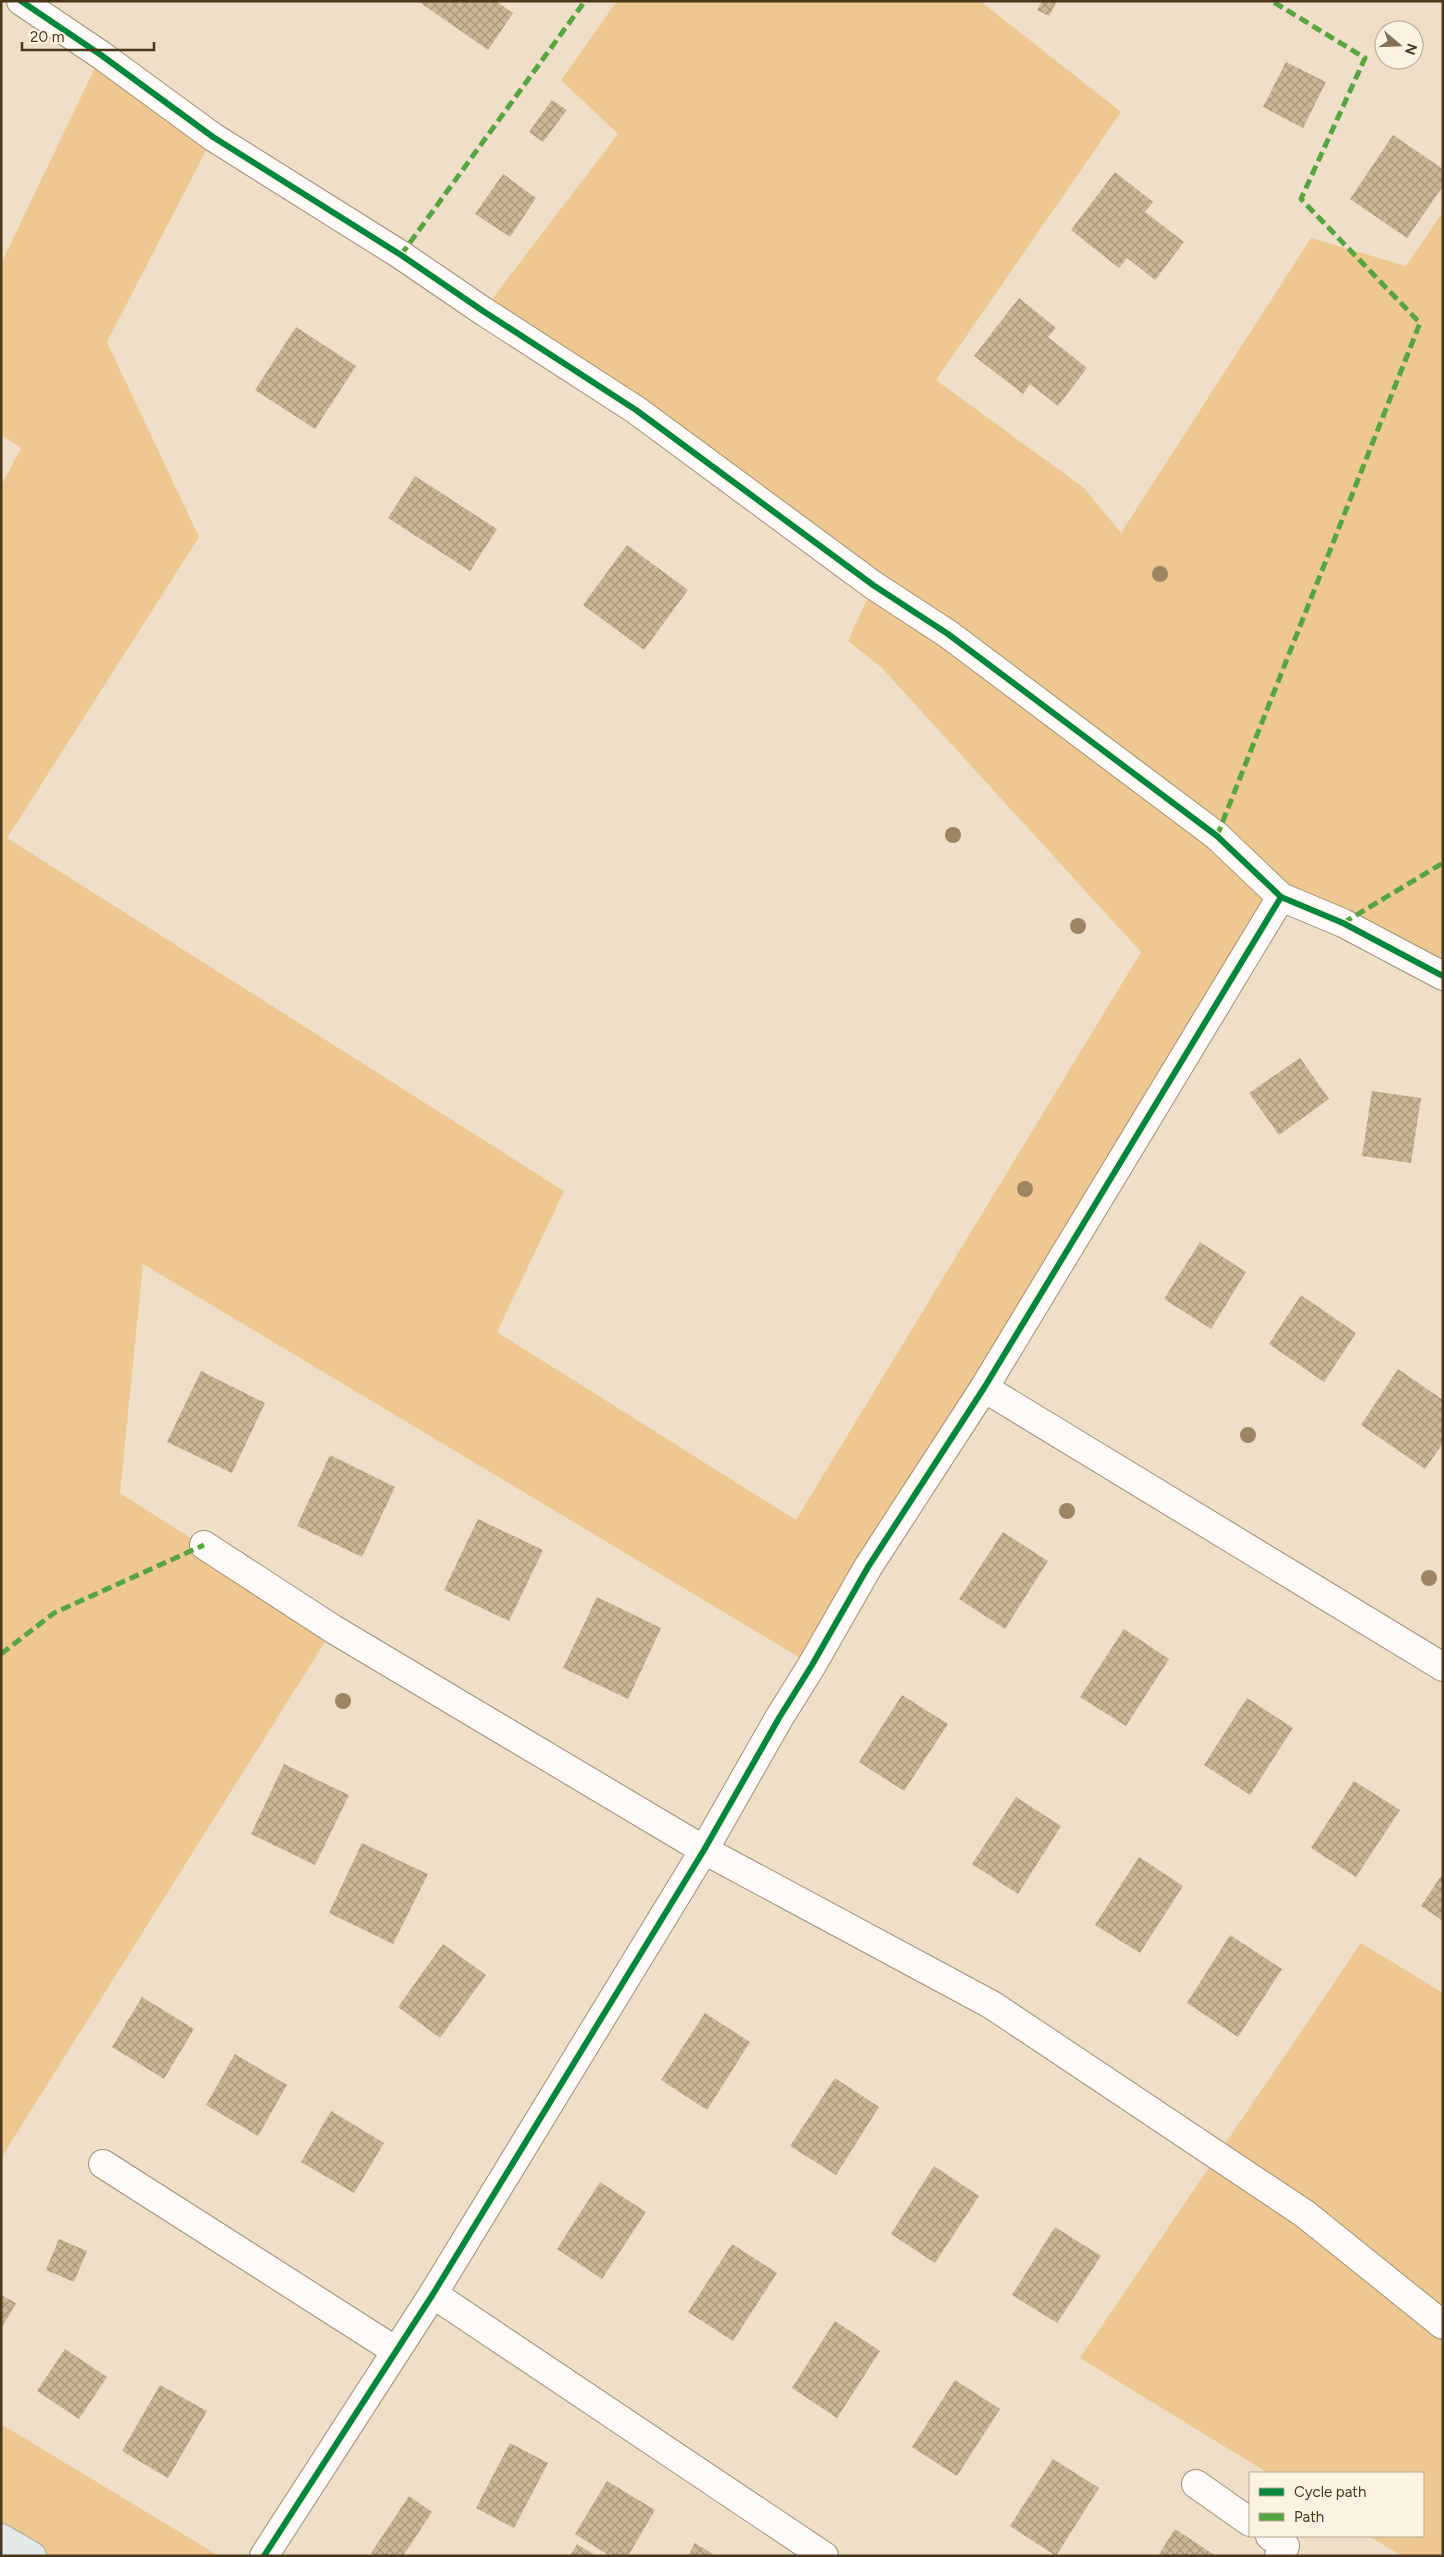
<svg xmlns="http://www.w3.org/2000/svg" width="1444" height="2557" viewBox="0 0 1444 2557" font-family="Figtree,sans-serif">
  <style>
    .green { fill: #eec890 }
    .building { fill: url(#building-cross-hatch) }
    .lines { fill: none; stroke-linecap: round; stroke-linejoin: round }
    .minor-casing { stroke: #a09076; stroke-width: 30 }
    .major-casing { stroke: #a8aca1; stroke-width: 30 }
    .minor { stroke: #fdfaf7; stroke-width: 28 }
    .major { stroke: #e3e9e6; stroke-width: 28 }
    .quiet { stroke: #56a640; stroke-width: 5; stroke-dasharray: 10 5; stroke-linecap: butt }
    .cycleway-casing { stroke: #fcf2e4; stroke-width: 9 }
    .cycleway { stroke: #00873e; stroke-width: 6 }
    .tree { fill: #9c8560 }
  </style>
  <defs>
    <pattern id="building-cross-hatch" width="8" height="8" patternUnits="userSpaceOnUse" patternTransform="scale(1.25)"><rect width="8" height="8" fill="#ccb795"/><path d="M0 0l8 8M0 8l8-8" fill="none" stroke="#a89679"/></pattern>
  </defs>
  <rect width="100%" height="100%" fill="#efdec8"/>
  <g class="green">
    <path d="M617 1H980L1121 112 936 380 1084 488 1121 533 1311 238 1406 266 1443 212V976L1281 897 812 1665 143 1264 120 1493 333 1629 1 2158V486L21 448 1 435V264L101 55 213 137 107 342 199 537 7 838 564 1191 497 1332 796 1520 1141 952 881 667 848 641 873 586 483 311 618 134 561 80Z"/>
    <path d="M1361 1943 1443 1993V2556H1402L1369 2536H1423V2473H1268L1080 2358Z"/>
    <path d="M1 2424 219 2556H1Z"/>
  </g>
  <g class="building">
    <path d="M418 1H496L513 13 488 50Z"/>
    <path d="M1042 1H1057L1049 16 1037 10Z"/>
    <path d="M1286 62 1326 82 1303 128 1263 107Z"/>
    <path d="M552 100 567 110 543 142 529 132Z"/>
    <path d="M1393 135 1443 169V186L1407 238 1350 199Z"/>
    <path d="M1115 172 1153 202 1145 212 1184 242 1155 280 1127 258 1119 268 1071 230Z"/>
    <path d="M503 174 536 198 510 237 475 214Z"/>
    <path d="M1019 298 1056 328 1048 337 1087 368 1058 406 1030 384 1023 394 974 356Z"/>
    <path d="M296 327 356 366 315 429 255 390Z"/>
    <path d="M415 476 497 529 470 571 388 518Z"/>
    <path d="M627 545 688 590 644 650 583 605Z"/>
    <path d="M1300 1058 1329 1099 1279 1135 1249 1093Z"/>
    <path d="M1372 1091 1421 1098 1411 1163 1362 1156Z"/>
    <path d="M1200 1242 1246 1272 1211 1329 1164 1299Z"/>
    <path d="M1301 1295 1356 1333 1324 1382 1269 1344Z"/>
    <path d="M1398 1369 1443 1400V1443L1425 1469 1361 1425Z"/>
    <path d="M201 1371 265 1403 232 1473 167 1442Z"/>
    <path d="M330 1455 395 1487 362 1557 297 1526Z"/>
    <path d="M478 1519 543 1550 509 1621 444 1590Z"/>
    <path d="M1003 1532 1048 1561 1005 1629 959 1599Z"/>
    <path d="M597 1597 661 1628 628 1699 563 1668Z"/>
    <path d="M1124 1629 1169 1659 1126 1726 1080 1697Z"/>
    <path d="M902 1695 948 1724 904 1791 859 1762Z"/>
    <path d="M1247 1698 1293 1728 1250 1795 1204 1765Z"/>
    <path d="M284 1764 349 1795 315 1865 251 1834Z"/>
    <path d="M1354 1781 1400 1810 1356 1877 1311 1848Z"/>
    <path d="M1016 1797 1061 1826 1018 1894 972 1864Z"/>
    <path d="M362 1843 428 1874 393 1944 329 1913Z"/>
    <path d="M1139 1857 1183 1886 1140 1953 1095 1925Z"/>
    <path d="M1443 1873V1921L1421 1906Z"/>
    <path d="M1230 1935 1282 1969 1238 2037 1187 2003Z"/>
    <path d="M443 1944 486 1975 440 2038 398 2007Z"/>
    <path d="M142 1997 194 2029 164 2079 112 2047Z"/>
    <path d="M705 2013 750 2042 707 2110 661 2080Z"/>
    <path d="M235 2054 287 2085 258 2136 206 2105Z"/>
    <path d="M835 2078 879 2107 836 2175 790 2146Z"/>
    <path d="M331 2111 384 2143 354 2193 301 2162Z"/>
    <path d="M934 2166 979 2196 935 2263 891 2234Z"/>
    <path d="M600 2182 646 2212 602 2279 557 2249Z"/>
    <path d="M1055 2227 1101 2256 1057 2323 1012 2295Z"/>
    <path d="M59 2239 87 2251 74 2282 46 2270Z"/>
    <path d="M732 2244 777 2273 733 2341 688 2312Z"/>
    <path d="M1 2295 16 2303 1 2329Z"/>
    <path d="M835 2321 880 2351 837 2418 792 2388Z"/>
    <path d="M65 2349 107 2377 79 2419 37 2391Z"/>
    <path d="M955 2380 1000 2409 957 2476 912 2447Z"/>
    <path d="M160 2385 207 2411 168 2478 122 2451Z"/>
    <path d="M510 2443 548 2463 514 2528 476 2508Z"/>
    <path d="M1053 2459 1099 2488 1056 2556 1010 2526Z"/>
    <path d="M607 2481 655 2510 628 2556H610L575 2534Z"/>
    <path d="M409 2496 432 2512 403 2556H376L371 2553Z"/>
    <path d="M1175 2529 1216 2556H1158Z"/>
    <path d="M695 2543 716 2556H688Z"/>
    <path d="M577 2544 596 2556H570Z"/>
  </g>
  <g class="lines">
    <g class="minor-casing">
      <g id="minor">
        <path d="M21 1 101 55 213 137 401 255 483 311 636 410 873 585 948 634 1217 836 1281 897 1343 923 1443 976"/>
        <path d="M984 1388 1443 1667"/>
        <path d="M204 1545 333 1629 704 1850 992 2005 1305 2214 1443 2325"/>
        <path d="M103 2164 396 2351"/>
        <path d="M433 2294 824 2556"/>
        <path d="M1196 2484 1250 2522"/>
        <path d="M1270 2536 1285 2546 1279 2556"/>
        <path d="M264 2556 433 2294 704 1850 779 1718 812 1665 868 1567 984 1388 1281 897"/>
      </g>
    </g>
    <g class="major-casing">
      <path id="major" d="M1 2538 32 2556"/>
    </g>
    <use href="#minor" class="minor"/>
    <use href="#major" class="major"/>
    <g class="quiet">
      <path d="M401 255 585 1"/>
      <path d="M1217 836 1420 323 1301 199 1365 58 1272 1"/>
      <path d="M1343 923 1443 863"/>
      <path d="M1 1654 54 1613 204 1545"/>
    </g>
    <g class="cycleway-casing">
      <g id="cycleway">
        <path d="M21 1 101 55 213 137 401 255 483 311 636 410 873 585 948 634 1217 836 1281 897 1343 923 1443 976"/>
        <path d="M264 2556 433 2294 704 1850 779 1718 812 1665 868 1567 984 1388 1281 897"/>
      </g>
    </g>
    <use href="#cycleway" class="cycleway"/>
  </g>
  <g class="tree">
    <circle cx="1160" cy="574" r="8"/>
    <circle cx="953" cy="835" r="8"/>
    <circle cx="1078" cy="926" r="8"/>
    <circle cx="1025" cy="1189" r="8"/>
    <circle cx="1248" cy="1435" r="8"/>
    <circle cx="1067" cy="1511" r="8"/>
    <circle cx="1429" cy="1578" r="8"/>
    <circle cx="343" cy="1701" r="8"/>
  </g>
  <rect width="1444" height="2557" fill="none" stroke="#4b371a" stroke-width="5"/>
  <rect x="1249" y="2472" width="175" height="65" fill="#fcf2e4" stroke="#b5a793"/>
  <rect x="1259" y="2488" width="25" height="8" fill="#00873e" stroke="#b5a793"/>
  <text x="1294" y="2497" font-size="15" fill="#4b371a">Cycle path</text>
  <rect x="1259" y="2513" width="25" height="8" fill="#56a640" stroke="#b5a793"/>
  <text x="1294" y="2522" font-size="15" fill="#4b371a">Path</text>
  <g transform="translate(1399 45) rotate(109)"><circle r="24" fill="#fcf2e4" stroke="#b5a793"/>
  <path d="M0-4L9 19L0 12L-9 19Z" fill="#847157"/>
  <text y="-8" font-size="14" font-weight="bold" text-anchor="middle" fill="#4b371a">N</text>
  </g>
  <path d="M22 42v8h132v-8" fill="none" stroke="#4b371a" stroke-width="2.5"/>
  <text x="30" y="42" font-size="15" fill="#4b371a" stroke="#fcf2e4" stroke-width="4" paint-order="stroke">20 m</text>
</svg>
